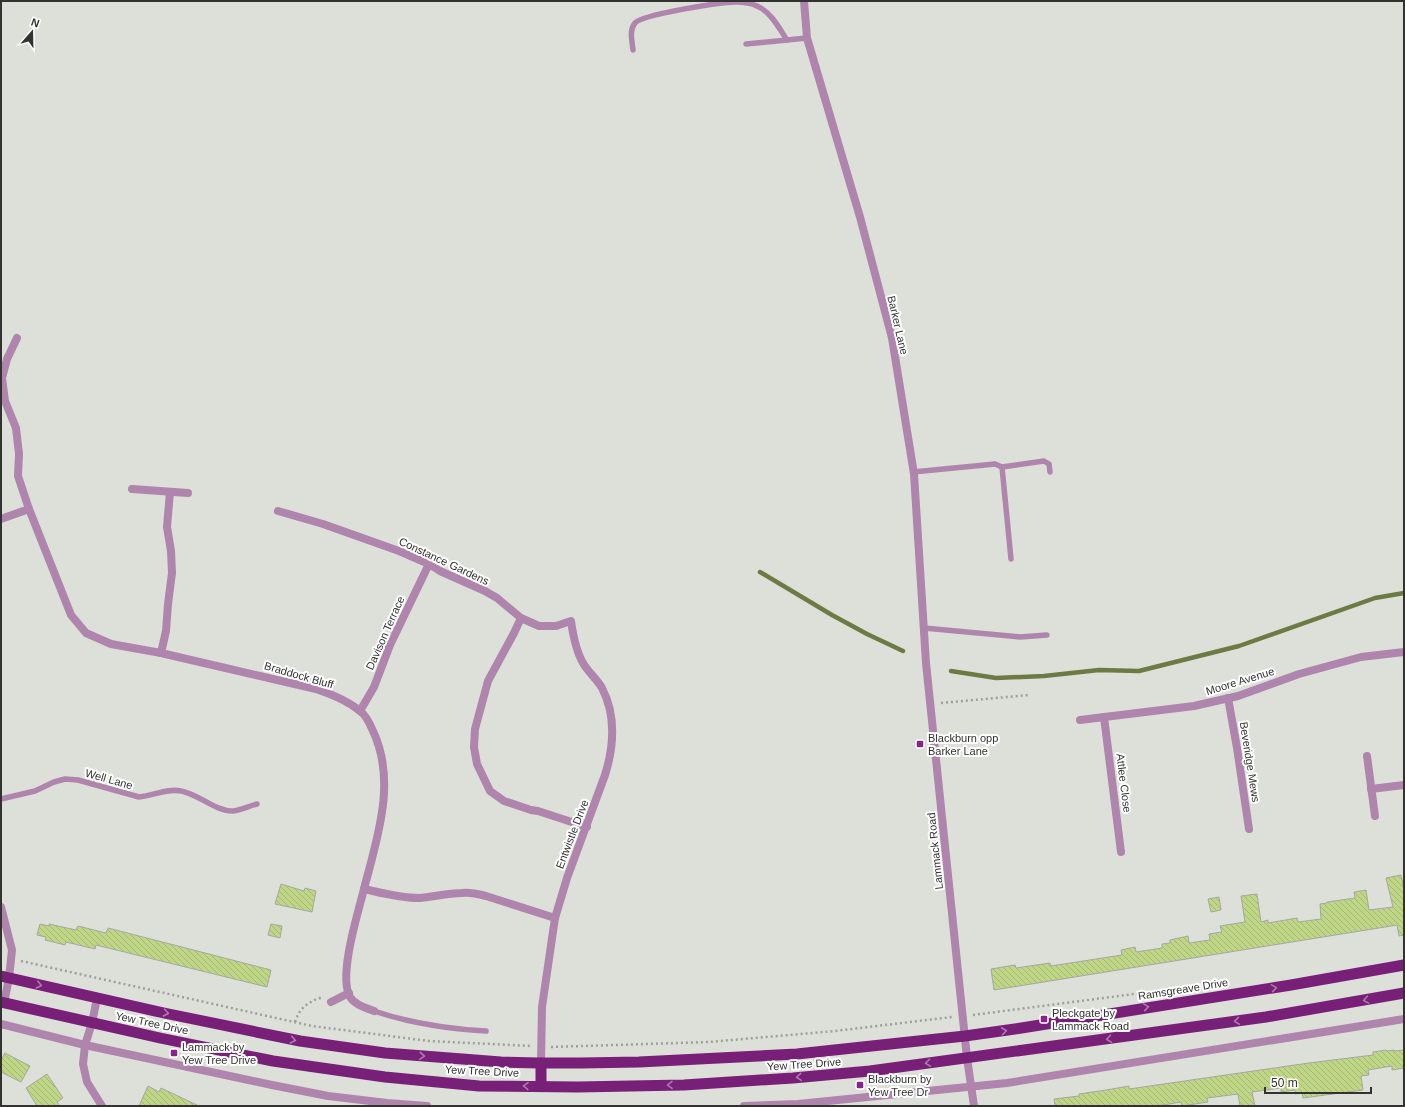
<svg xmlns="http://www.w3.org/2000/svg" width="1405" height="1107" viewBox="0 0 1405 1107" font-family="Helvetica,sans-serif">
  <style>
    .lines { fill: none; stroke-linecap: round; stroke-linejoin: round }
    .stream { stroke: #6c7b44; stroke-width: 4.5 }
    .building { fill: url(#building-back-hatch); stroke: #a5a7a1 }
    .path { stroke: #9d9f9a; stroke-width: 2.5; stroke-dasharray: 2 3; stroke-linecap: butt }
    .service { stroke: #af85ad; stroke-width: 5.5 }
    .minor { stroke: #af85ad; stroke-width: 8 }
    .trunk { stroke: #782078; stroke-width: 11 }
    .oneway { stroke: #ae79ae }
    .poi-dot { fill: #89238a; stroke: #fff; stroke-width: 1.5 }
    .labels { text-anchor: middle; stroke-width: 4; stroke-linejoin: round; paint-order: stroke }
    .street-label { font-size: 11px; fill: #323331; stroke: #fff }
    .poi-label { font-size: 11px; fill: #323331; stroke: #fff; text-anchor: start }
  </style>
  <defs>
    <pattern id="building-back-hatch" width="6" height="6" patternUnits="userSpaceOnUse"><rect width="6" height="6" fill="#bed686"/><path d="M-1 5l2 2M0 0l6 6M5-1l2 2" fill="none" stroke="#a4b874"/></pattern>
  </defs>
  <rect width="100%" height="100%" fill="#dde0d9"/>
  <g class="lines">
    <g class="stream">
      <path d="M760 572 832 615 867 634 903 651"/>
      <path d="M951 671 996 678 1044 676 1099 670 1139 671 1239 646 1375 598 1404 593"/>
    </g>
  </g>
  <g class="building">
    <path d="M1401 875 1404 889V935L1399 936 1397 925 1385 927 994 990 991 969 1015 965 1016 968 1050 963 1051 966 1122 955 1121 950 1135 947 1136 952 1162 948V944L1170 943V940L1188 936 1189 943 1210 940 1209 934 1222 932 1220 926 1245 922 1241 896 1257 894 1261 922 1268 920V923L1297 918 1298 922 1321 919 1320 904 1327 903V902L1355 898 1354 892 1366 890 1369 910 1393 907 1386 878Z"/>
    <path d="M281 884 304 891 305 888 316 891 312 912 275 904Z"/>
    <path d="M1219 897 1221 910 1211 912 1208 899Z"/>
    <path d="M40 924 49 926V924L76 930 78 926 106 933 108 928 271 970 267 987 96 945 95 949 66 942 65 945 45 940 46 937 37 935Z"/>
    <path d="M271 924 282 926 280 938 268 935Z"/>
    <path d="M1386 1050 1387 1051 1394 1050V1051L1404 1050V1068L1392 1070V1066L1368 1070 1369 1075 1361 1076 1363 1090 1303 1098 1302 1093 1295 1094V1090L1281 1092V1088L1252 1092 1255 1106H1240L1238 1094 1207 1098 1208 1102 1182 1106 1181 1102 1157 1106H1055L1054 1099 1079 1096V1094L1106 1090 1129 1086V1089L1309 1063 1373 1055V1052Z"/>
    <path d="M5 1053 30 1066 21 1082 1 1072V1060Z"/>
    <path d="M47 1074 63 1098 57 1102 60 1106H37L26 1088Z"/>
    <path d="M148 1086 159 1092 161 1088 199 1106H139Z"/>
  </g>
  <g class="lines">
    <g class="path">
      <path d="M941 703 1029 695"/>
      <path d="M21 961 312 1026 429 1041 532 1046"/>
      <path d="M973 1015 1180 988"/>
      <path d="M295 1022C299 1009 307 1003 319 998L323 999"/>
      <path d="M551 1047 709 1042 835 1031 952 1017"/>
    </g>
    <g class="service">
      <path d="M746 44 807 38"/>
      <path d="M633 50C632 41 629 30 635 23 643 14 722 2 736 2 743 2 751 3 757 6 771 12 779 28 787 40"/>
      <path d="M1002 467 1044 461 1049 464 1050 472"/>
      <path d="M913 472 995 464 1002 467 1011 559"/>
      <path d="M924 628 1020 637 1047 635"/>
      <path d="M1 799 35 791 54 782 65 779 78 780 139 797C153 796 167 788 181 791 198 794 217 812 233 811 241 810 249 806 257 804"/>
      <path d="M374 1011C410 1023 448 1029 486 1031"/>
    </g>
    <g class="minor">
      <path d="M804 1 807 38 860 217 892 338 914 474 926 663 967 1058 974 1106"/>
      <path d="M132 489 188 493"/>
      <path d="M29 509 71 615 86 633 111 644 161 653 316 689C331 694 348 701 360 711 366 715 370 724 373 731 397 782 377 838 364 889 382 893 400 898 419 898 433 897 447 893 462 893 470 892 478 894 486 896L555 918"/>
      <path d="M278 511 323 524 399 551 429 564 440 571 485 591 497 598 521 618 539 626H556L571 621C573 635 576 651 583 663 588 672 597 679 602 688 616 715 614 746 605 775L567 878 555 918 542 1007 541 1063"/>
      <path d="M1 519 29 509 18 476 19 454 16 428 5 401 2 378 7 359 17 338"/>
      <path d="M521 618 514 633 488 681 475 729 474 747 477 764 490 791 504 801 531 810 538 811 587 827"/>
      <path d="M161 653 166 631 168 604 172 573 171 551 167 527 170 492"/>
      <path d="M1228 698 1237 748 1249 829"/>
      <path d="M360 711 374 687 390 645 429 564"/>
      <path d="M1104 717 1121 852"/>
      <path d="M1080 720 1194 706 1238 696 1299 674 1361 657 1404 652"/>
      <path d="M1367 756 1375 816"/>
      <path d="M1371 789 1404 785"/>
      <path d="M364 889C358 913 338 976 350 997 355 1005 366 1008 374 1011"/>
      <path d="M1 907 12 950 9 978 4 1003"/>
      <path d="M97 998 92 1023 85 1045 83 1064 87 1082 102 1106"/>
      <path d="M331 1002 349 993"/>
      <path d="M1 1024 85 1045 272 1085 328 1096 387 1103 427 1106"/>
      <path d="M744 1106 798 1104 1007 1083 1404 1019"/>
    </g>
    <g class="trunk">
      <path d="M1 976 164 1013 300 1041 385 1053 501 1062 538 1063H581L639 1062 797 1054 965 1036 1015 1029 1291 985 1404 965"/>
      <path d="M1 1002 160 1038 273 1061 385 1077 479 1086 578 1087 684 1085 793 1078 870 1071 1266 1017 1404 993"/>
      <path d="M541 1063V1086"/>
    </g>
  </g>
  <defs><path id="oneway-chevron" d="M-2-3.5L2.5 0L-2 3.5" fill="none" stroke-width="1.6" stroke-linecap="round" stroke-linejoin="round"/></defs>
  <g class="oneway">
    <use href="#oneway-chevron" transform="translate(39 985) rotate(13)"/>
    <use href="#oneway-chevron" transform="translate(1274 988) rotate(-9)"/>
    <use href="#oneway-chevron" transform="translate(1366 1000) rotate(170)"/>
    <use href="#oneway-chevron" transform="translate(1146 1007) rotate(-9)"/>
    <use href="#oneway-chevron" transform="translate(166 1013) rotate(11)"/>
    <use href="#oneway-chevron" transform="translate(1237 1021) rotate(172)"/>
    <use href="#oneway-chevron" transform="translate(1004 1031) rotate(-7)"/>
    <use href="#oneway-chevron" transform="translate(1109 1039) rotate(172)"/>
    <use href="#oneway-chevron" transform="translate(293 1040) rotate(12)"/>
    <use href="#oneway-chevron" transform="translate(422 1056) rotate(4)"/>
    <use href="#oneway-chevron" transform="translate(928 1063) rotate(172)"/>
    <use href="#oneway-chevron" transform="translate(799 1077) rotate(175)"/>
    <use href="#oneway-chevron" transform="translate(670 1085) rotate(179)"/>
    <use href="#oneway-chevron" transform="translate(526 1086) rotate(-179)"/>
  </g>
  <g class="poi-dot">
    <rect x="916" y="740" width="8" height="8" rx="2"/>
    <rect x="1040" y="1015" width="8" height="8" rx="2"/>
    <rect x="170" y="1049" width="8" height="8" rx="2"/>
    <rect x="856" y="1081" width="8" height="8" rx="2"/>
  </g>
  <g class="labels">
    <g class="street-label">
      <text transform="translate(898 325) rotate(77)" y="4">Barker Lane</text>
      <text transform="translate(444 561) rotate(25)" y="4">Constance Gardens</text>
      <text transform="translate(385 633) rotate(-66)" y="4">Davison Terrace</text>
      <text transform="translate(299 675) rotate(16)" y="4">Braddock Bluff</text>
      <text transform="translate(1240 681) rotate(-17)" y="4">Moore Avenue</text>
      <text transform="translate(1250 762) rotate(81)" y="4">Beveridge Mews</text>
      <text transform="translate(109 779) rotate(16)" y="4">Well Lane</text>
      <text transform="translate(1124 783) rotate(83)" y="4">Attlee Close</text>
      <text transform="translate(572 834) rotate(-69)" y="4">Entwistle Drive</text>
      <text transform="translate(935 851) rotate(-96)" y="4">Lammack Road</text>
      <text transform="translate(1183 989) rotate(-9)" y="4">Ramsgreave Drive</text>
      <text transform="translate(152 1023) rotate(12)" y="4">Yew Tree Drive</text>
      <text transform="translate(804 1064) rotate(-4)" y="4">Yew Tree Drive</text>
      <text transform="translate(482 1071) rotate(3)" y="4">Yew Tree Drive</text>
    </g>
    <g class="poi-label">
      <text x="928" y="742">Blackburn opp<tspan x="928" dy="13">Barker Lane</tspan></text>
      <text x="1052" y="1017">Pleckgate by<tspan x="1052" dy="13">Lammack Road</tspan></text>
      <text x="182" y="1051">Lammack by<tspan x="182" dy="13">Yew Tree Drive</tspan></text>
      <text x="868" y="1083">Blackburn by<tspan x="868" dy="13">Yew Tree Dr</tspan></text>
    </g>
  </g>
  <rect width="1405" height="1107" fill="none" stroke="#323331" stroke-width="4"/>
  <g transform="translate(32 32) rotate(20)" stroke="#ffffff" stroke-width="3" paint-order="stroke">
  <path d="M0-3L7 15L0 10L-7 15Z" fill="#323331"/>
  <text y="-6" font-size="11" font-weight="bold" text-anchor="middle" fill="#323331">N</text>
  </g>
  <path d="M1265 1087v6h106v-6" fill="none" stroke="#323331" stroke-width="2"/>
  <text x="1271" y="1087" font-size="12" fill="#323331" stroke="#ffffff" stroke-width="3" paint-order="stroke">50 m</text>
</svg>
